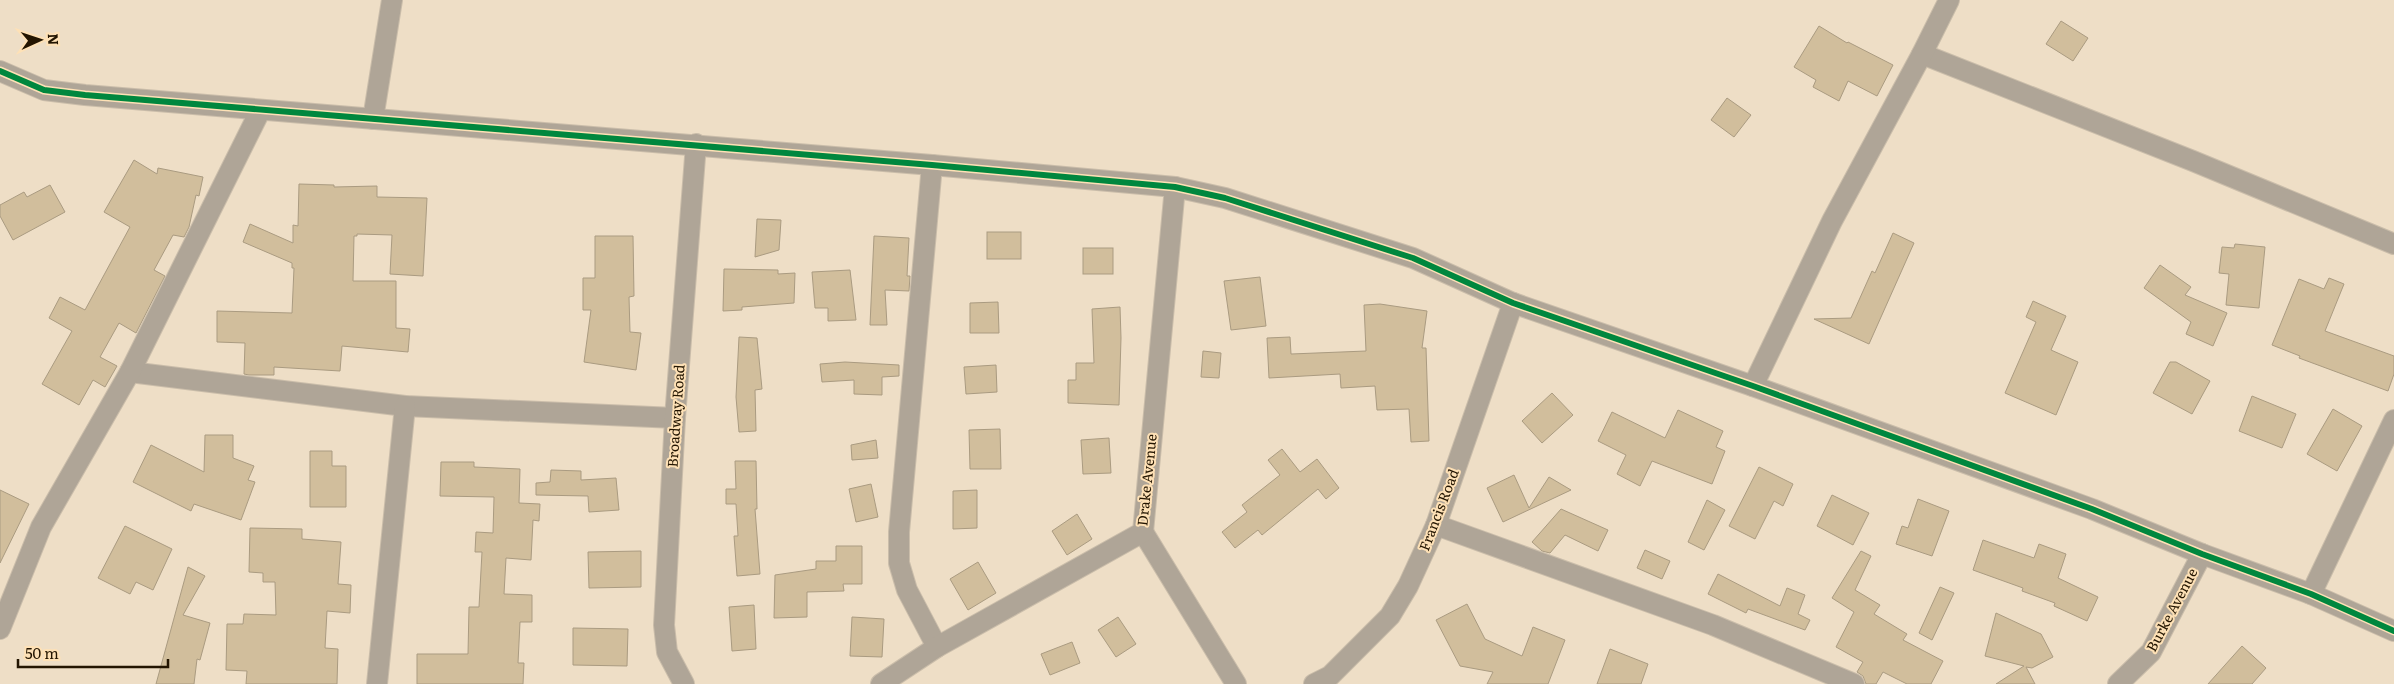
<svg xmlns="http://www.w3.org/2000/svg" width="2394" height="684" viewBox="0 0 2394 684" font-family="Literata,serif">
  <style>
    .building { fill: #d1be9c; stroke: #aa9b81 }
    .lines { fill: none; stroke-linecap: round; stroke-linejoin: round }
    .street-casing { stroke: #cabdaa; stroke-width: 22 }
    .street { stroke: #afa597; stroke-width: 20 }
    .cycleway-casing { stroke: #fee1b6; stroke-width: 9 }
    .cycleway { stroke: #00873e; stroke-width: 6 }
    .labels { text-anchor: middle; stroke-width: 4; stroke-linejoin: round; paint-order: stroke }
    .street-label { font-size: 14px; fill: #231501; stroke: #fee1b6 }
  </style>
  <rect width="100%" height="100%" fill="#eedec6"/>
  <g class="building">
    <path d="M2061 21 2088 38 2073 61 2046 44Z"/>
    <path d="M1819 26 1847 43 1848 42 1893 65 1877 96 1848 81 1839 101 1813 87 1816 80 1794 67Z"/>
    <path d="M1727 98 1751 115 1734 137 1711 120Z"/>
    <path d="M134 160 157 174 158 168 203 177 199 196 196 195 189 227 184 237 173 235 154 270 165 276 136 333 119 323 100 357 117 366 105 387 93 380 79 405 42 384 72 331 49 318 60 297 85 310 130 227 104 212Z"/>
    <path d="M299 184 334 185V187L377 186V197L427 198 423 276 390 274 392 235 357 234V236H354L353 281H396V328L410 329 408 352 342 346 340 371 274 367V375H249L244 374 245 343 217 342V311L292 313 294 268H292V263L243 242 250 224 293 243V225L298 226Z"/>
    <path d="M50 185 65 212 13 240 0 216V205L24 192 27 197Z"/>
    <path d="M757 219 781 220 779 250 755 257Z"/>
    <rect x="987" y="232" width="34" height="27"/>
    <path d="M1893 233 1914 243 1869 344 1814 319 1851 318 1872 271 1875 273Z"/>
    <path d="M595 236H633L634 296 629 297 630 332 641 333 636 370 584 362 591 310H583V278H595Z"/>
    <path d="M874 236 909 238 907 276H910L909 291 885 290 887 325H870Z"/>
    <path d="M2235 244 2265 247 2259 308 2226 305 2229 274 2219 273 2222 247 2234 248Z"/>
    <rect x="1083" y="248" width="30" height="26"/>
    <path d="M2160 265 2191 287 2185 295 2227 313 2213 346 2186 334 2191 322 2144 288Z"/>
    <path d="M724 269 778 270V274L795 273 794 303 742 307V310L723 311Z"/>
    <path d="M850 270 856 320 828 321V308H815L812 272Z"/>
    <path d="M1260 277 1266 326 1231 330 1224 281Z"/>
    <path d="M2329 278 2344 284 2325 331 2394 356V374L2388 391 2299 358 2300 356 2272 345 2299 279 2324 289Z"/>
    <path d="M2033 301 2066 316 2051 350 2078 362 2056 415 2005 393 2036 322 2026 317Z"/>
    <path d="M998 302 999 333H970V303Z"/>
    <path d="M1380 304 1427 311 1422 348H1426L1429 441 1411 442 1409 409 1377 410 1375 386 1341 388 1340 374 1269 378 1267 338 1290 337 1291 354 1366 351 1364 305Z"/>
    <path d="M1120 307 1121 338 1119 405 1068 403V380H1076V363H1094L1092 309Z"/>
    <path d="M739 337 757 338 762 389 755 390 756 431 739 432 736 397Z"/>
    <path d="M1203 351 1221 353 1219 378 1201 377Z"/>
    <path d="M845 362 899 365V376L882 377V395L854 394V380L822 382 820 364Z"/>
    <path d="M2170 362H2176L2210 381 2192 414 2153 393Z"/>
    <path d="M996 365 997 392 966 394 964 367Z"/>
    <path d="M1552 393 1573 415 1542 443 1522 421Z"/>
    <path d="M2252 396 2296 414 2282 448 2239 431Z"/>
    <path d="M2333 409 2362 426 2337 471 2307 454Z"/>
    <path d="M1678 410 1723 431 1716 447 1725 451 1712 484 1652 461 1640 486 1617 474 1626 455 1598 441 1612 412 1665 438Z"/>
    <path d="M1000 429 1001 469H970L969 430Z"/>
    <path d="M205 435H233V458L254 466 248 480 255 482 241 520 194 504 191 511 133 482 151 445 204 472Z"/>
    <path d="M1109 438 1111 473 1083 474 1081 440Z"/>
    <path d="M876 440 878 458 852 460 851 445Z"/>
    <path d="M1282 449 1300 472 1317 459 1339 488 1326 499 1318 489 1262 535 1258 530 1235 548 1222 532 1247 512 1242 505 1280 475 1268 460Z"/>
    <path d="M310 451H332V466H346V507H310Z"/>
    <path d="M735 461H756L757 509H755L760 574 737 576 734 536H738L736 504H726V489H736Z"/>
    <path d="M441 462H474V467L520 469 519 503 540 504 539 521 533 520 531 560 506 558 504 594 532 595V622H520L518 663H524L523 684H417V654H468L469 607H479L482 552H475L476 532 493 533 494 497 440 496Z"/>
    <path d="M1759 467 1793 484 1783 506 1774 501 1755 539 1729 526Z"/>
    <path d="M551 470 581 471V480L616 478 619 510 589 512 588 496 536 495V483L550 482Z"/>
    <path d="M1514 475 1529 508 1549 477 1571 490 1503 522 1487 488Z"/>
    <path d="M871 484 878 517 856 522 849 489Z"/>
    <path d="M0 490 29 504 0 563Z"/>
    <path d="M977 490V528L953 529V491Z"/>
    <path d="M1832 495 1869 513 1853 545 1817 526Z"/>
    <path d="M1918 499 1949 511 1932 556 1896 544 1902 526 1908 528Z"/>
    <path d="M1707 500 1725 510 1704 550 1688 542Z"/>
    <path d="M1561 509 1608 530 1598 551 1565 535 1550 553 1542 551 1532 542Z"/>
    <path d="M1077 514 1092 539 1067 555 1052 531Z"/>
    <path d="M125 526 172 549 153 590 136 582 130 594 98 578Z"/>
    <path d="M250 528 302 529V539L341 542 338 584 351 585 350 613 327 611 325 648 338 649 337 684H246L247 671 226 670 227 624H243L244 614 276 615 275 582H263V573L249 572Z"/>
    <path d="M1983 540 2034 558 2039 544 2066 554 2058 578 2098 597 2087 621 2054 606 2055 603 2022 591 2023 588 1973 570Z"/>
    <path d="M836 546H862V584H843L844 591 807 592V617L774 618 775 575 816 569V561H836Z"/>
    <path d="M1645 550 1670 561 1662 579 1637 568Z"/>
    <path d="M641 551V587L589 588 588 552Z"/>
    <path d="M1861 551 1871 556 1855 590 1880 605 1874 614 1907 634 1903 640 1943 661 1931 684H1907L1883 672 1876 684H1866L1863 676 1857 672 1863 662 1836 647 1854 612 1832 598Z"/>
    <path d="M978 562 996 593 968 610 950 579Z"/>
    <path d="M188 567 205 576 183 615 210 623 200 660 197 659 194 684H156Z"/>
    <path d="M1718 574 1780 606 1787 588 1805 595 1798 614 1810 620 1805 630 1748 609 1746 613 1708 594Z"/>
    <path d="M1940 587 1954 593 1932 640 1919 633Z"/>
    <path d="M1467 604 1485 639 1522 656 1533 627 1565 640 1548 684H1487L1493 672 1460 666 1436 620Z"/>
    <path d="M754 605 756 649 732 651 729 607Z"/>
    <path d="M1996 613 2041 634 2053 657 2032 668 2026 667 2035 684H1996L2024 666 1985 656Z"/>
    <path d="M852 617 884 619 882 657 850 656Z"/>
    <path d="M1118 617 1136 644 1116 657 1098 630Z"/>
    <path d="M573 628 628 629 627 666 573 665Z"/>
    <path d="M1072 642 1080 663 1050 675 1041 654Z"/>
    <path d="M2242 646 2266 668 2252 684H2208Z"/>
    <path d="M1610 649 1648 664 1641 684H1597Z"/>
  </g>
  <g class="lines">
    <g class="street-casing">
      <g id="street">
        <path d="M1922 54 2193 161 2394 244"/>
        <path d="M0 71 44 90 85 95 932 165 1175 187 1225 198 1413 258 1513 303 1753 386 2092 509 2202 554 2311 594 2394 631"/>
        <path d="M373 119 392 0"/>
        <path d="M932 165 899 532V563L907 590 937 647"/>
        <path d="M130 372 405 406 675 418"/>
        <path d="M1753 386 1832 221 1922 54 1949 0"/>
        <path d="M1436 525 1713 625 1854 684"/>
        <path d="M1143 532 1236 684"/>
        <path d="M2311 594 2394 420"/>
        <path d="M0 629 41 527 130 372 260 111"/>
        <path d="M377 684 405 406"/>
        <path d="M684 684 667 652 664 625 675 418 696 144"/>
        <path d="M881 684 937 647 1143 532 1175 187"/>
        <path d="M1314 684 1330 676 1390 616 1408 586 1436 525 1513 303"/>
        <path d="M2118 684 2151 652 2202 554"/>
      </g>
    </g>
    <use href="#street" class="street"/>
    <g class="cycleway-casing">
      <path id="cycleway" d="M0 71 44 90 85 95 932 165 1175 187 1225 198 1413 258 1513 303 1753 386 2092 509 2202 554 2311 594 2394 631"/>
    </g>
    <use href="#cycleway" class="cycleway"/>
  </g>
  <g class="labels">
    <g class="street-label">
      <text transform="translate(676 416) rotate(-86)" y="5">Broadway Road</text>
      <text transform="translate(1147 480) rotate(-84)" y="5">Drake Avenue</text>
      <text transform="translate(1439 510) rotate(-69)" y="5">Francis Road</text>
      <text transform="translate(2172 610) rotate(-62)" y="5">Burke Avenue</text>
    </g>
  </g>
  <g transform="translate(40 40) rotate(87)" stroke="#fee1b6" stroke-width="4" paint-order="stroke">
  <path d="M0-4L9 19L0 12L-9 19Z" fill="#231501"/>
  <text y="-8" font-size="14" font-weight="bold" text-anchor="middle" fill="#231501">N</text>
  </g>
  <path d="M18 659v8h150v-8" fill="none" stroke="#231501" stroke-width="2.5"/>
  <text x="25" y="659" font-size="15" fill="#231501" stroke="#fee1b6" stroke-width="4" paint-order="stroke">50 m</text>
</svg>
